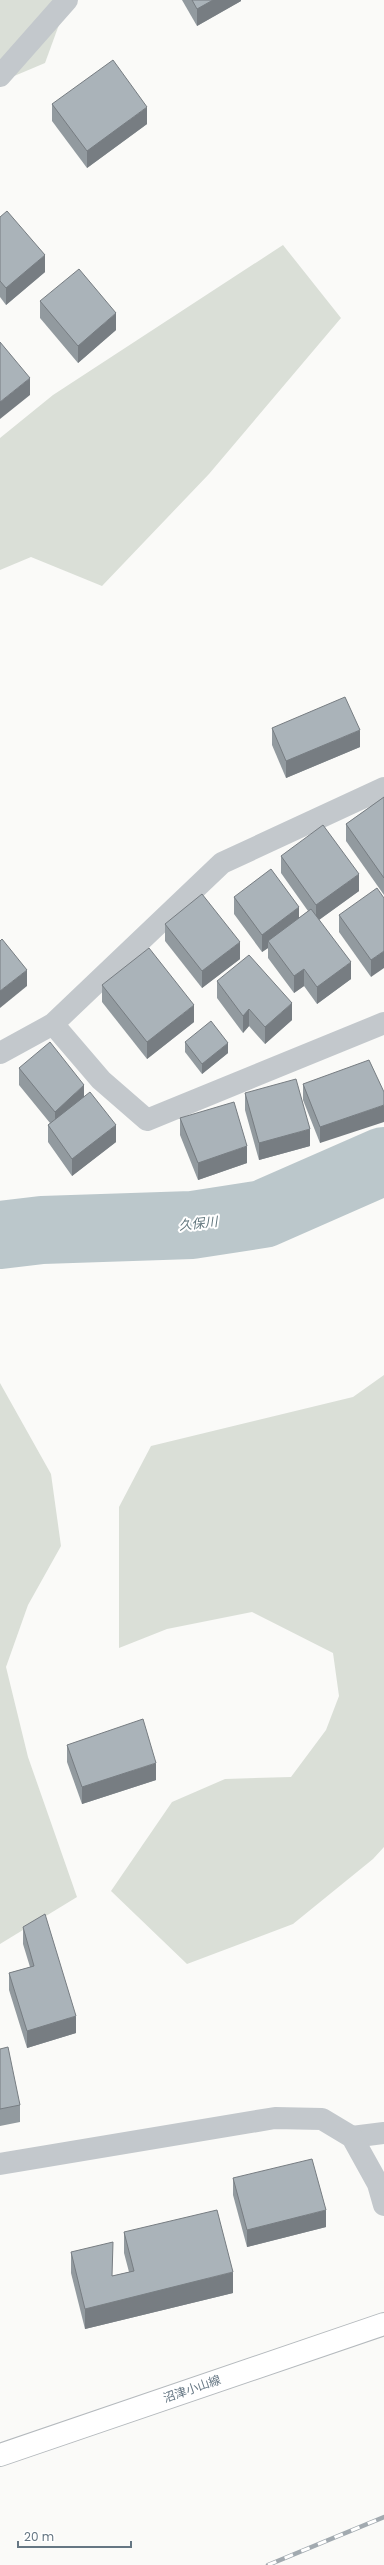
<svg xmlns="http://www.w3.org/2000/svg" width="384" height="2565" viewBox="0 0 384 2565" font-family="Poppins,'Noto Sans JP',sans-serif">
  <style>
    .green { fill: #dadfd7 }
    .lines { fill: none; stroke-linecap: round; stroke-linejoin: round }
    .river { stroke: #bbc7cb; stroke-width: 68 }
    .major-casing { stroke: #b5babe; stroke-width: 24 }
    .minor { stroke: #c3c8cc; stroke-width: 22 }
    .major { stroke: #fff; stroke-width: 22 }
    .rail-casing { stroke: #a2aab0; stroke-width: 4.5 }
    .rail { stroke: #fff; stroke-width: 3; stroke-dasharray: 9; stroke-linecap: butt }
    .wall { fill: #929a9f }
    .shaded-wall { fill: #777d82 }
    .building { fill: #aab3b9; stroke: #777d82 }
    .labels { text-anchor: middle; stroke-width: 4; stroke-linejoin: round; paint-order: stroke }
    .street-label { font-size: 12px; fill: #657683; stroke: #fff }
    .water-label { font-size: 13px; font-style: italic; fill: #60757c; stroke: #fff }
  </style>
  <rect width="100%" height="100%" fill="#fafaf8"/>
  <g class="green">
    <path d="M0 0H68L45 63 0 82Z"/>
    <path d="M283 245 341 318 209 474 102 586 31 557 0 570V438L53 395Z"/>
    <path d="M384 1375V1847L373 1859 293 1924 187 1964 111 1891 172 1802 225 1779 291 1777 326 1730 339 1696 333 1653 252 1612 167 1629 119 1648V1507L151 1446 353 1397Z"/>
    <path d="M0 1383 51 1474 61 1546 28 1605 6 1667 28 1757 77 1897 0 1944Z"/>
  </g>
  <g class="lines">
    <path class="river" d="M0 1235 42 1230 192 1225 263 1214 384 1161"/>
    <g class="major-casing">
      <path id="major" d="M0 2455 384 2324"/>
    </g>
    <g class="minor">
      <path d="M0 76 67 0"/>
      <path d="M53 1024 101 1080 147 1120 384 1023"/>
      <path d="M0 1053 53 1024 222 863 384 788"/>
      <path d="M352 2137 384 2133"/>
      <path d="M0 2164 275 2118 322 2119 352 2137 378 2184 384 2205"/>
    </g>
    <use href="#major" class="major"/>
    <g class="rail-casing">
      <path id="rail" d="M268 2565 384 2517"/>
    </g>
    <use href="#rail" class="rail"/>
  </g>
  <g class="wall">
    <path d="M182 0H241V1L197 26Z"/>
    <path d="M52 104 147 124 87 168 52 121Z"/>
    <path d="M0 217 45 272 6 305 0 297Z"/>
    <path d="M40 301 116 330 78 363 40 318Z"/>
    <path d="M272 728 360 747 286 778 272 745Z"/>
    <path d="M384 797V895L346 841V824Z"/>
    <path d="M281 856 359 891 319 920 351 979 317 1004 304 986 294 993 268 958V948L262 952 234 914V897L299 918 308 911 281 873Z"/>
    <path d="M384 898 371 977 339 932V915Z"/>
    <path d="M165 924 240 959 202 988 165 941Z"/>
    <path d="M217 981 292 1020 265 1044 249 1026 243 1033 217 998Z"/>
    <path d="M102 985 194 1022 147 1059 102 1002Z"/>
    <path d="M185 1042 228 1053 202 1074 185 1052Z"/>
    <path d="M19 1068 84 1097 116 1142 72 1176 48 1142V1125L50 1123 19 1085Z"/>
    <path d="M303 1084 384 1092 320 1143 303 1100Z"/>
    <path d="M245 1093 310 1146 259 1160 245 1110Z"/>
    <path d="M180 1118 247 1163 198 1180 180 1135Z"/>
    <path d="M67 1745 156 1780 82 1804 67 1762Z"/>
    <path d="M23 1927 76 2033 27 2048 9 1990V1973L30 1967 23 1944Z"/>
    <path d="M0 2049 20 2105V2122L0 2126Z"/>
    <path d="M233 2178 326 2227 247 2247 233 2195Z"/>
    <path d="M124 2232 233 2293 85 2329 71 2273V2252L112 2276 129 2272 124 2253Z"/>
  </g>
  <g class="shaded-wall">
    <path d="M213 0H241V1L197 26V9Z"/>
    <path d="M147 107V124L87 168V151Z"/>
    <path d="M45 255V272L6 305V288Z"/>
    <path d="M116 313V330L78 363V346Z"/>
    <path d="M30 378V395L0 419V402Z"/>
    <path d="M360 730V747L286 778V761Z"/>
    <path d="M359 874V891L316 922V905Z"/>
    <path d="M299 907V924L268 941V948L262 952V935Z"/>
    <path d="M240 942V959L202 988V971Z"/>
    <path d="M384 951V968L371 977V960Z"/>
    <path d="M351 962V979L317 1004V987Z"/>
    <path d="M304 969V986L294 993V976Z"/>
    <path d="M27 970V986L0 1008V991Z"/>
    <path d="M292 1003V1020L265 1044V1027Z"/>
    <path d="M194 1005V1022L147 1059V1042Z"/>
    <path d="M249 1009V1026L243 1033V1016Z"/>
    <path d="M228 1043V1053L202 1074V1064Z"/>
    <path d="M84 1085V1102L55 1129V1112Z"/>
    <path d="M384 1105V1122L320 1143V1127Z"/>
    <path d="M116 1125V1142L72 1176V1159Z"/>
    <path d="M310 1129V1146L259 1160V1143Z"/>
    <path d="M247 1146V1163L198 1180V1163Z"/>
    <path d="M156 1763V1780L82 1804V1787Z"/>
    <path d="M76 2016V2033L27 2048V2031Z"/>
    <path d="M326 2210V2227L247 2247V2230Z"/>
    <path d="M233 2272V2293L85 2329V2309Z"/>
  </g>
  <g class="building">
    <path d="M192 0H213L197 9Z"/>
    <path d="M113 60 147 107 87 151 52 104Z"/>
    <path d="M7 211 45 255 6 288 0 281V217Z"/>
    <path d="M79 269 116 313 78 346 40 301Z"/>
    <path d="M0 342 30 378 0 402Z"/>
    <path d="M345 697 360 730 286 761 272 728Z"/>
    <path d="M384 797V878L346 824Z"/>
    <path d="M323 825 359 874 316 905 281 856Z"/>
    <path d="M271 869 299 907 262 935 234 897Z"/>
    <path d="M377 888 384 898V951L371 960 339 915Z"/>
    <path d="M202 894 240 942 202 971 165 924Z"/>
    <path d="M311 909 351 962 317 987 304 969 294 976 268 941Z"/>
    <path d="M2 939 27 970 0 991V941Z"/>
    <path d="M149 948 194 1005 147 1042 102 985Z"/>
    <path d="M249 955 292 1003 265 1027 249 1009 243 1016 217 981Z"/>
    <path d="M211 1021 228 1043 202 1064 185 1042Z"/>
    <path d="M50 1042 84 1085 55 1112 19 1068Z"/>
    <path d="M369 1060 384 1092V1105L320 1127 303 1084Z"/>
    <path d="M296 1079 310 1129 259 1143 245 1093Z"/>
    <path d="M90 1092 116 1125 72 1159 48 1125Z"/>
    <path d="M234 1102 247 1146 198 1163 180 1118Z"/>
    <path d="M143 1719 156 1763 82 1787 67 1745Z"/>
    <path d="M45 1914 76 2016 27 2031 9 1973 34 1966 23 1927Z"/>
    <path d="M8 2047 20 2105 0 2109V2049Z"/>
    <path d="M312 2159 326 2210 247 2230 233 2178Z"/>
    <path d="M217 2210 233 2272 85 2309 71 2252 113 2242 112 2276 134 2271 124 2232Z"/>
  </g>
  <g class="labels">
    <g class="street-label">
      <text transform="translate(192 2389) rotate(-19)" y="4">沼津小山線</text>
    </g>
    <g class="water-label">
      <text transform="translate(198 1223) rotate(-6)" y="5">久保川</text>
    </g>
  </g>
  <path d="M18 2541v6h113v-6" fill="none" stroke="#657683" stroke-width="2"/>
  <text x="24" y="2541" font-size="12" fill="#657683" stroke="#ffffff" stroke-width="3" paint-order="stroke">20 m</text>
</svg>
